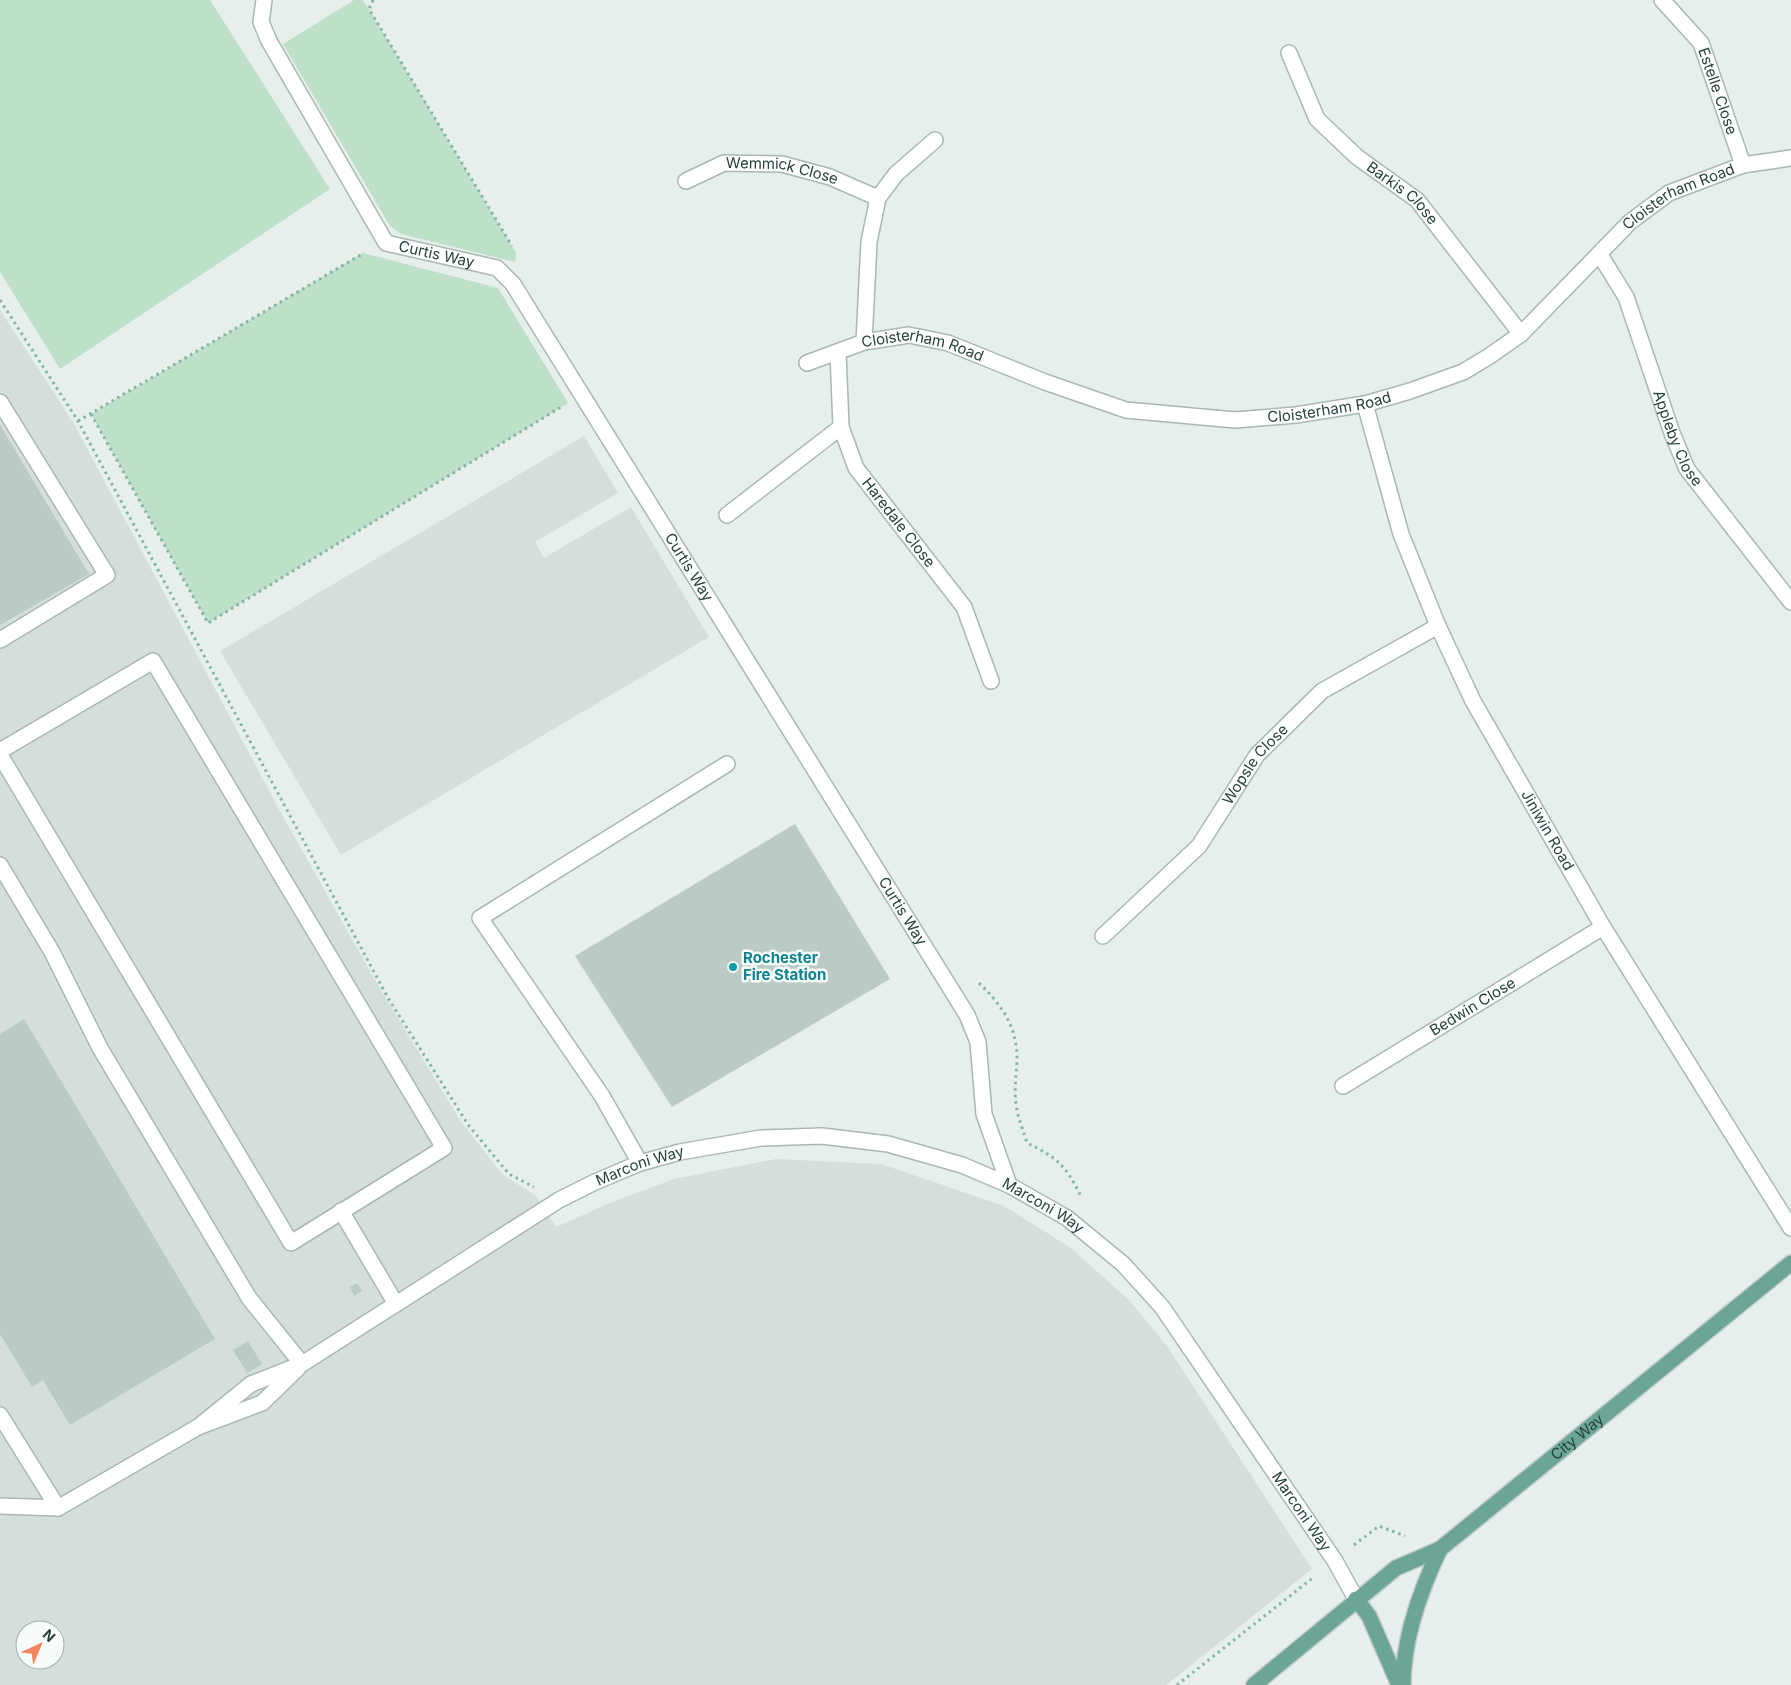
<svg xmlns="http://www.w3.org/2000/svg" width="1791" height="1685" viewBox="0 0 1791 1685" font-family="Inter,sans-serif">
  <style>
    .built { fill: #d4dfda; fill-rule: evenodd }
    .green { fill: #bfe0c8 }
    .building { fill: #bbcac4 }
    .lines { fill: none; stroke-linecap: round; stroke-linejoin: round }
    .minor-casing { stroke: #a8b8b2; stroke-width: 18 }
    .major-casing { stroke: #c2cac8; stroke-width: 18 }
    .path { stroke: #86b3a5; stroke-width: 3; stroke-dasharray: 2.5 4; stroke-linecap: butt }
    .minor { stroke: #fff; stroke-width: 15 }
    .major { stroke: #6aa596; stroke-width: 15 }
    .culture-dot { fill: #0f9aa8; stroke: #f7fbf9; stroke-width: 2 }
    .labels { text-anchor: middle; stroke-width: 5; stroke-linejoin: round; paint-order: stroke }
    .street-label { font-size: 15px; fill: #24423a; stroke: #f7fbf9 }
    .culture-label { font-size: 15px; font-weight: bold; fill: #0d838f; stroke: #f7fbf9; text-anchor: start }
  </style>
  <rect width="100%" height="100%" fill="#e6efeb"/>
  <g class="built">
    <path d="M0 310 73 422 281 813 379 987 460 1120 502 1174 536 1196 556 1227 610 1203 674 1179 776 1159 881 1164 1004 1206 1071 1248 1130 1301 1167 1346 1312 1569 1166 1685H0ZM25 1630H55V1660H25Z"/>
    <path d="M584 436 618 493 535 542 544 558 631 507 709 637 341 855 220 651Z"/>
  </g>
  <g class="green">
    <path d="M0 0H210L330 189 60 369 0 272Z"/>
    <path d="M354 0H362L369 9 516 253 515 262 401 234 390 226 283 44Z"/>
    <path d="M363 253 498 288 568 403 208 623 91 414Z"/>
  </g>
  <g class="building">
    <path d="M0 425 89 574 0 625Z"/>
    <path d="M795 824 890 979 672 1107 575 956Z"/>
    <path d="M24 1019 215 1339 70 1425 43 1380 32 1387 0 1334V1034Z"/>
    <path d="M357 1283 362 1291 354 1296 350 1287Z"/>
    <path d="M248 1341 262 1364 247 1373 233 1350Z"/>
  </g>
  <g class="lines">
    <g class="minor-casing">
      <g id="minor">
        <path id="s1" d="M264 0 261 22 269 41 386 243 497 268 513 284 967 1015 978 1042 984 1114 1009 1185"/>
        <path id="s2" d="M1662 0 1701 43 1743 165"/>
        <path id="s3" d="M1289 53 1317 119 1357 157 1417 200 1521 334"/>
        <path id="s4" d="M686 181 724 163 782 164 830 177 878 198"/>
        <path id="s5" d="M1600 255 1626 297 1672 433 1687 469 1791 602"/>
        <path d="M864 342 869 242 878 198 896 174 935 140"/>
        <path id="s6" d="M838 352 841 427 856 468 964 607 991 681"/>
        <path id="s7" d="M807 363 864 342 909 335 948 343 1045 382 1126 410 1235 420 1296 415 1365 404 1410 391 1463 372 1488 357 1521 334 1630 222 1669 193 1743 165 1791 158"/>
        <path d="M0 402 107 575 0 640"/>
        <path id="s8" d="M1365 404 1401 534 1438 626 1473 701 1603 927 1791 1228"/>
        <path d="M727 515 841 427"/>
        <path d="M0 751 153 661 444 1148 291 1243 0 755"/>
        <path d="M0 865 52 952 100 1048 249 1298 302 1364"/>
        <path id="s9" d="M1103 936 1199 846 1257 755 1322 691 1438 626"/>
        <path id="s10" d="M1343 1086 1603 927"/>
        <path d="M640 1163 602 1096 480 918 727 764"/>
        <path d="M341 1211 396 1304"/>
        <path d="M0 1415 58 1508"/>
        <path id="s11" d="M198 1427 251 1384 302 1364 559 1200 595 1182 640 1163 680 1152 761 1138 822 1136 888 1144 962 1165 1009 1185 1067 1218 1123 1264 1162 1307 1335 1561 1356 1599"/>
        <path d="M0 1506 58 1508 198 1427 262 1403 298 1368"/>
      </g>
    </g>
    <g class="major-casing">
      <g id="major">
        <path d="M1356 1599 1369 1616 1399 1685"/>
        <path id="s12" d="M1254 1685 1396 1568 1440 1549 1791 1263"/>
        <path d="M1403 1685C1403 1640 1421 1589 1440 1549"/>
      </g>
    </g>
    <g class="path">
      <path d="M373 0 369 9 512 246"/>
      <path d="M0 300 78 421 388 998 469 1126 509 1174 534 1187"/>
      <path d="M91 414 208 623 561 407"/>
      <path d="M78 421 364 253"/>
      <path d="M979 983C1001 1004 1016 1025 1017 1056 1017 1074 1013 1091 1017 1110 1019 1121 1024 1132 1027 1143 1058 1158 1065 1165 1081 1196"/>
      <path d="M1354 1545 1379 1526 1405 1536"/>
      <path d="M1177 1685 1314 1577"/>
    </g>
    <use href="#minor" class="minor"/>
    <use href="#major" class="major"/>
  </g>
  <circle class="culture-dot" cx="733" cy="967" r="5"/>
  <g class="labels">
    <g class="street-label">
      <text dy="5" stroke="none"><textPath href="#s2" startOffset="109">Estelle Close</textPath></text>
      <text dy="5" stroke="none"><textPath href="#s4" startOffset="101">Wemmick Close</textPath></text>
      <text dy="5" stroke="none"><textPath href="#s3" startOffset="185">Barkis Close</textPath></text>
      <text dy="5" stroke="none"><textPath href="#s7" startOffset="961">Cloisterham Road</textPath></text>
      <text dy="5" stroke="none"><textPath href="#s1" startOffset="328">Curtis Way</textPath></text>
      <text dy="5" stroke="none"><textPath href="#s7" startOffset="121">Cloisterham Road</textPath></text>
      <text dy="5" stroke="none"><textPath href="#s7" startOffset="541">Cloisterham Road</textPath></text>
      <text dy="5" stroke="none"><textPath href="#s5" startOffset="200">Appleby Close</textPath></text>
      <text dy="5" stroke="none"><textPath href="#s6" startOffset="188">Haredale Close</textPath></text>
      <text dy="5" stroke="none"><textPath href="#s1" startOffset="746">Curtis Way</textPath></text>
      <text dy="5" stroke="none"><textPath href="#s9" startOffset="231">Wopsle Close</textPath></text>
      <text dy="5" stroke="none"><textPath href="#s8" startOffset="466">Jiniwin Road</textPath></text>
      <text dy="5" stroke="none"><textPath href="#s1" startOffset="1151">Curtis Way</textPath></text>
      <text dy="5" stroke="none"><textPath href="#s10" startOffset="152">Bedwin Close</textPath></text>
      <text dy="5" stroke="none"><textPath href="#s11" startOffset="516">Marconi Way</textPath></text>
      <text dy="5" stroke="none"><textPath href="#s11" startOffset="936">Marconi Way</textPath></text>
      <text dy="5" stroke="none"><textPath href="#s12" startOffset="409">City Way</textPath></text>
      <text dy="5" stroke="none"><textPath href="#s11" startOffset="1341">Marconi Way</textPath></text>
    </g>
    <g class="culture-label">
      <text x="743" y="963">Rochester<tspan x="743" dy="17">Fire Station</tspan></text>
    </g>
  </g>
  <g transform="translate(40 1645) rotate(44)"><circle r="24" fill="#f7fbf9" stroke="#a3b1ad"/>
  <path d="M0-4L9 19L0 12L-9 19Z" fill="#f4845f"/>
  <text y="-8" font-size="14" font-weight="bold" text-anchor="middle" fill="#24423a">N</text>
  </g>
</svg>
